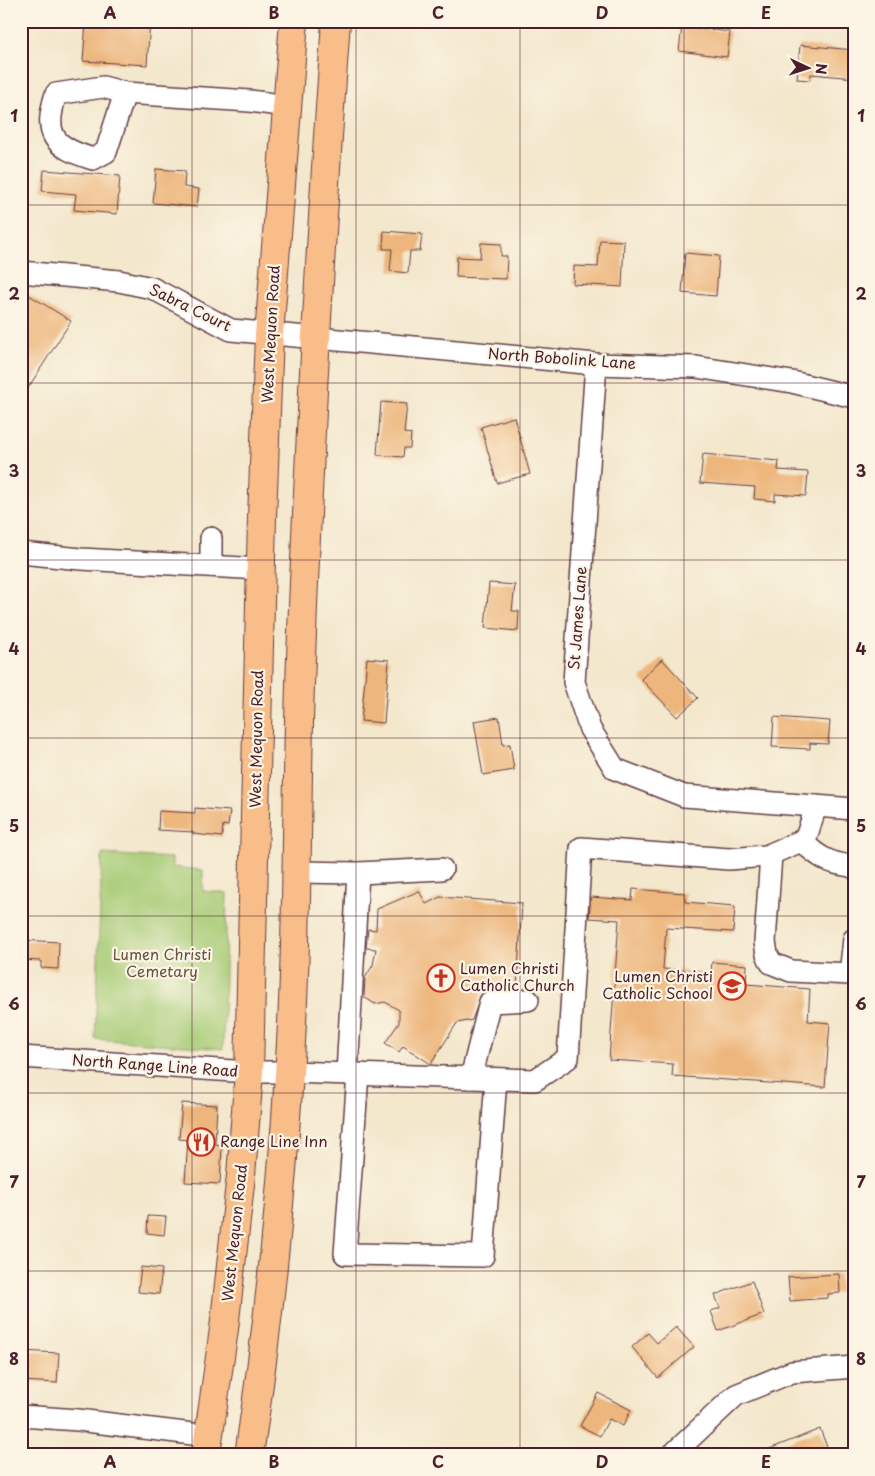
<svg xmlns="http://www.w3.org/2000/svg" width="875" height="1476" viewBox="0 0 875 1476" font-family="'Playpen Sans',sans-serif">
  <style>
    .green { fill: #a6cb75; stroke: #787550 }
    .building { fill: #edb67b }
    .lines { fill: none; stroke-linecap: round; stroke-linejoin: round }
    .minor-casing { stroke: #633d43; stroke-width: 24 }
    .major-casing { stroke: #633d43; stroke-width: 30 }
    .minor { stroke: #fff; stroke-width: 21 }
    .major { stroke: #f8bd89; stroke-width: 28 }
    .grid { fill: none; stroke: #4a1f2b; stroke-width: 1; stroke-opacity: 0.55 }
    .labels { text-anchor: middle; stroke-width: 4.5; stroke-linejoin: round; paint-order: stroke }
    .street-label { font-size: 15px; fill: #4a1f2b; stroke: #fcf5e5 }
    .park-label { font-size: 15px; fill: #665341; stroke: #fcf5e5 }
    .poi-label { font-size: 15px; fill: #4a1f2b; stroke: #fcf5e5; text-anchor: start }
    .neatline { fill: none; stroke: #4a1f2b; stroke-width: 2 }
    .grid-label { font-size: 16px; text-anchor: middle; font-weight: bold; fill: #4a1f2b }
  </style>
  <rect width="100%" height="100%" fill="#fcf5e5"/>
  <filter id="ink" filterUnits="userSpaceOnUse"><feTurbulence type="fractalNoise" baseFrequency=".02" numOctaves="2"/><feDisplacementMap in="SourceGraphic" scale="10" xChannelSelector="R" yChannelSelector="G"/><feConvolveMatrix kernelMatrix="1 2 1 2 8 2 1 2 1" color-interpolation-filters="sRGB"/></filter>
  <filter id="wash" filterUnits="userSpaceOnUse"><feTurbulence type="fractalNoise" baseFrequency=".0096" numOctaves="4" result="noise"/><feDisplacementMap in="SourceGraphic" scale="20" xChannelSelector="R" yChannelSelector="G"/><feGaussianBlur stdDeviation="1.12" result="paint"/><feColorMatrix in="noise" values="0 0 0 0 0 0 0 0 0 0 0 0 0 0 0 0 0 1.4 0 .05"/><feComposite in="paint" operator="in"/></filter>
  <g filter="url(#wash)">
    <rect width="100%" height="100%" fill="#f3e7cc"/>
    <path class="green" d="M102 854 172 858V867L203 870V891L227 893 223 1049 95 1039Z"/>
    <g id="blocks">
      <g class="building">
        <path d="M86 21H150L147 65 83 61Z"/>
        <path d="M682 26 730 32 727 57 679 51Z"/>
        <path d="M800 45 854 50V78L811 74 810 80 797 79Z"/>
        <path d="M156 169 185 171 184 187 199 189 197 207 153 203Z"/>
        <path d="M44 170 120 176 117 214 74 210 76 194 42 191Z"/>
        <path d="M384 231 422 234 420 251H410L408 273 390 271 392 249H383Z"/>
        <path d="M600 240 624 241 622 287 573 284 574 266 598 267Z"/>
        <path d="M481 243 501 244V256H507L506 279 456 277 457 257 480 258Z"/>
        <path d="M685 253 719 256 716 296 682 293Z"/>
        <path d="M21 290 71 321 21 399Z"/>
        <path d="M381 402 407 404 404 433 411 434 410 448H404L403 457 377 455Z"/>
        <path d="M514 417 530 474 497 483 481 427Z"/>
        <path d="M703 454 779 461 778 470 808 472 806 496 775 494V501L754 499 755 487 700 483Z"/>
        <path d="M489 583 515 585 512 611H519L518 631 485 628Z"/>
        <path d="M367 658 389 660 384 723 361 721Z"/>
        <path d="M662 659 698 698 677 717 641 679Z"/>
        <path d="M499 717 503 745 510 744 514 770 483 775 474 721Z"/>
        <path d="M774 717 830 721 828 744 810 743V749L772 747Z"/>
        <path d="M195 808 230 811 228 826 223 825 222 837 193 834V832L158 830 159 811 195 813Z"/>
        <path d="M633 889 685 893V902L735 906 733 932 666 928 663 969 711 973 712 962 747 965 746 984 810 989 808 1021 830 1023 825 1087 672 1076 673 1064 609 1060 619 920 589 918 591 897 632 900Z"/>
        <path d="M419 891 426 904 440 897 522 903 517 988 489 990 482 993 472 1020 457 1023 431 1064 403 1046 399 1052 385 1043 399 1023V1010L385 1002 375 1004 364 997 365 978 373 965 376 949 366 948 368 929 376 930 377 909Z"/>
        <path d="M21 940 59 942 58 969 41 968V961L21 960Z"/>
        <path d="M182 1103 217 1105 215 1144 222 1145 220 1184 185 1182 188 1140 179 1139Z"/>
        <path d="M148 1216 166 1217 164 1235 147 1233Z"/>
        <path d="M141 1267 162 1269 159 1294 138 1292Z"/>
        <path d="M839 1274 840 1293 828 1294V1298L790 1301 788 1277Z"/>
        <path d="M752 1281 764 1314 718 1331 711 1311 720 1308 715 1295Z"/>
        <path d="M676 1327 694 1347 658 1378 632 1347 648 1333 657 1343Z"/>
        <path d="M21 1351 59 1353 57 1383 21 1381Z"/>
        <path d="M598 1393 631 1410 623 1426 609 1419 600 1436 580 1426Z"/>
        <path d="M820 1429 829 1452 821 1455H754Z"/>
      </g>
    </g>
  </g>
  <g filter="url(#ink)">
    <use href="#blocks" fill-opacity="0" stroke="#633d43" stroke-width="1"/>
    <g class="lines">
      <g class="minor-casing">
        <g id="minor">
          <path d="M125 93 106 152 93 159C53 147 43 135 56 94L103 87 125 93 250 101 287 106"/>
          <path d="M21 272 119 281 152 288 231 330 596 364 696 367 792 382 854 397"/>
          <path d="M596 364 574 682 590 729 615 769 684 796 854 809"/>
          <path d="M21 553 81 559 261 569"/>
          <path d="M211 566V538"/>
          <path d="M801 841C819 857 827 863 851 866L854 868"/>
          <path d="M771 855 765 942 767 954 771 963 791 971 850 974 854 939"/>
          <path d="M297 872 358 873 442 869"/>
          <path d="M21 1057 249 1072H290L535 1080 568 1058 581 848 729 859 766 856 801 841 807 835 816 806"/>
          <path d="M347 1074 358 873"/>
          <path d="M358 1074 345 1254 483 1256 496 1079"/>
          <path d="M471 1078 490 1002 528 1000"/>
          <path d="M21 1416 78 1420 209 1436"/>
          <path d="M672 1455 736 1395 792 1372 854 1367"/>
        </g>
      </g>
      <g class="major-casing">
        <g id="major">
          <path d="M206 1455 224 1329 241 1175 249 1072 262 518 269 335 294 21"/>
          <path d="M249 1455C268 1329 281 1202 289 1074 298 945 296 814 300 685 308 463 320 242 336 21"/>
        </g>
      </g>
      <use href="#minor" class="minor"/>
      <use href="#major" class="major"/>
    </g>
  </g>
  <path class="grid" d="M192 21V1455M356 21V1455M520 21V1455M684 21V1455M21 205H854M21 383H854M21 560H854M21 738H854M21 916H854M21 1093H854M21 1271H854"/>
  <defs>
    <g id="church-ring" transform="scale(1.4375)"><circle r="9.5" fill="#fcf5e5" stroke="#c8321e" stroke-width="1.5"/><path d="M-1.2-6h2.4v3.5h3.3v2.4h-3.3V6h-2.4V-.1h-3.3v-2.4h3.3Z" fill="#c8321e"/></g>
    <g id="school-ring" transform="scale(1.4375)"><circle r="9.5" fill="#fcf5e5" stroke="#c8321e" stroke-width="1.5"/><path d="M0-5L7-2L0 1L-7-2ZM-4 1L0 2.5L4 1V4Q0 6-4 4Z" fill="#c8321e"/></g>
    <g id="restaurant-ring" transform="scale(1.4375)"><circle r="9.5" fill="#fcf5e5" stroke="#c8321e" stroke-width="1.5"/><path d="M-5-6h1v4h1v-4h1v4h1v-4h1v5L-1.5 .5V6h-2V.5L-5-1ZM5-6V6H3V1.5H1.5Q1.5-4 5-6Z" fill="#c8321e"/></g>
  </defs>
  <g fill-rule="evenodd">
    <use href="#church-ring" x="441" y="978"/>
    <use href="#school-ring" x="732" y="986"/>
    <use href="#restaurant-ring" x="201" y="1142"/>
  </g>
  <g class="labels">
    <g class="street-label">
      <text transform="translate(190 308) rotate(26)" y="5">Sabra Court</text>
      <text transform="translate(271 334) rotate(-87)" y="5">West Mequon Road</text>
      <text transform="translate(562 359) rotate(4)" y="5">North Bobolink Lane</text>
      <text transform="translate(578 618) rotate(-86)" y="5">St James Lane</text>
      <text transform="translate(257 739) rotate(-89)" y="5">West Mequon Road</text>
      <text transform="translate(155 1066) rotate(4)" y="5">North Range Line Road</text>
      <text transform="translate(235 1233) rotate(-84)" y="5">West Mequon Road</text>
    </g>
    <g class="park-label">
      <text x="162" y="960">Lumen Christi<tspan x="162" dy="17">Cemetary</tspan></text>
    </g>
    <g class="poi-label">
      <text x="460" y="974">Lumen Christi<tspan x="460" dy="17">Catholic Church</tspan></text>
      <text x="713" y="982" text-anchor="end">Lumen Christi<tspan x="713" dy="17">Catholic School</tspan></text>
      <text x="220" y="1147">Range Line Inn</text>
    </g>
  </g>
  <rect width="875" height="1476" fill="none" stroke="#fcf5e5" stroke-width="55"/>
  <g transform="translate(808 68) rotate(94)" stroke="#fcf5e5" stroke-width="4" paint-order="stroke">
  <path d="M0-4L9 19L0 12L-9 19Z" fill="#4a1f2b"/>
  <text y="-8" font-size="14" font-weight="bold" text-anchor="middle" fill="#4a1f2b">N</text>
  </g>
  <rect x="28" y="28" width="820" height="1420" class="neatline"/>
  <g class="grid-label">
    <text x="110" y="19">A</text>
    <text x="274" y="19">B</text>
    <text x="438" y="19">C</text>
    <text x="602" y="19">D</text>
    <text x="766" y="19">E</text>
    <text x="14" y="122">1</text>
    <text x="861" y="122">1</text>
    <text x="14" y="300">2</text>
    <text x="861" y="300">2</text>
    <text x="14" y="477">3</text>
    <text x="861" y="477">3</text>
    <text x="14" y="655">4</text>
    <text x="861" y="655">4</text>
    <text x="14" y="832">5</text>
    <text x="861" y="832">5</text>
    <text x="14" y="1010">6</text>
    <text x="861" y="1010">6</text>
    <text x="14" y="1188">7</text>
    <text x="861" y="1188">7</text>
    <text x="14" y="1365">8</text>
    <text x="861" y="1365">8</text>
    <text x="110" y="1468">A</text>
    <text x="274" y="1468">B</text>
    <text x="438" y="1468">C</text>
    <text x="602" y="1468">D</text>
    <text x="766" y="1468">E</text>
  </g>
</svg>
